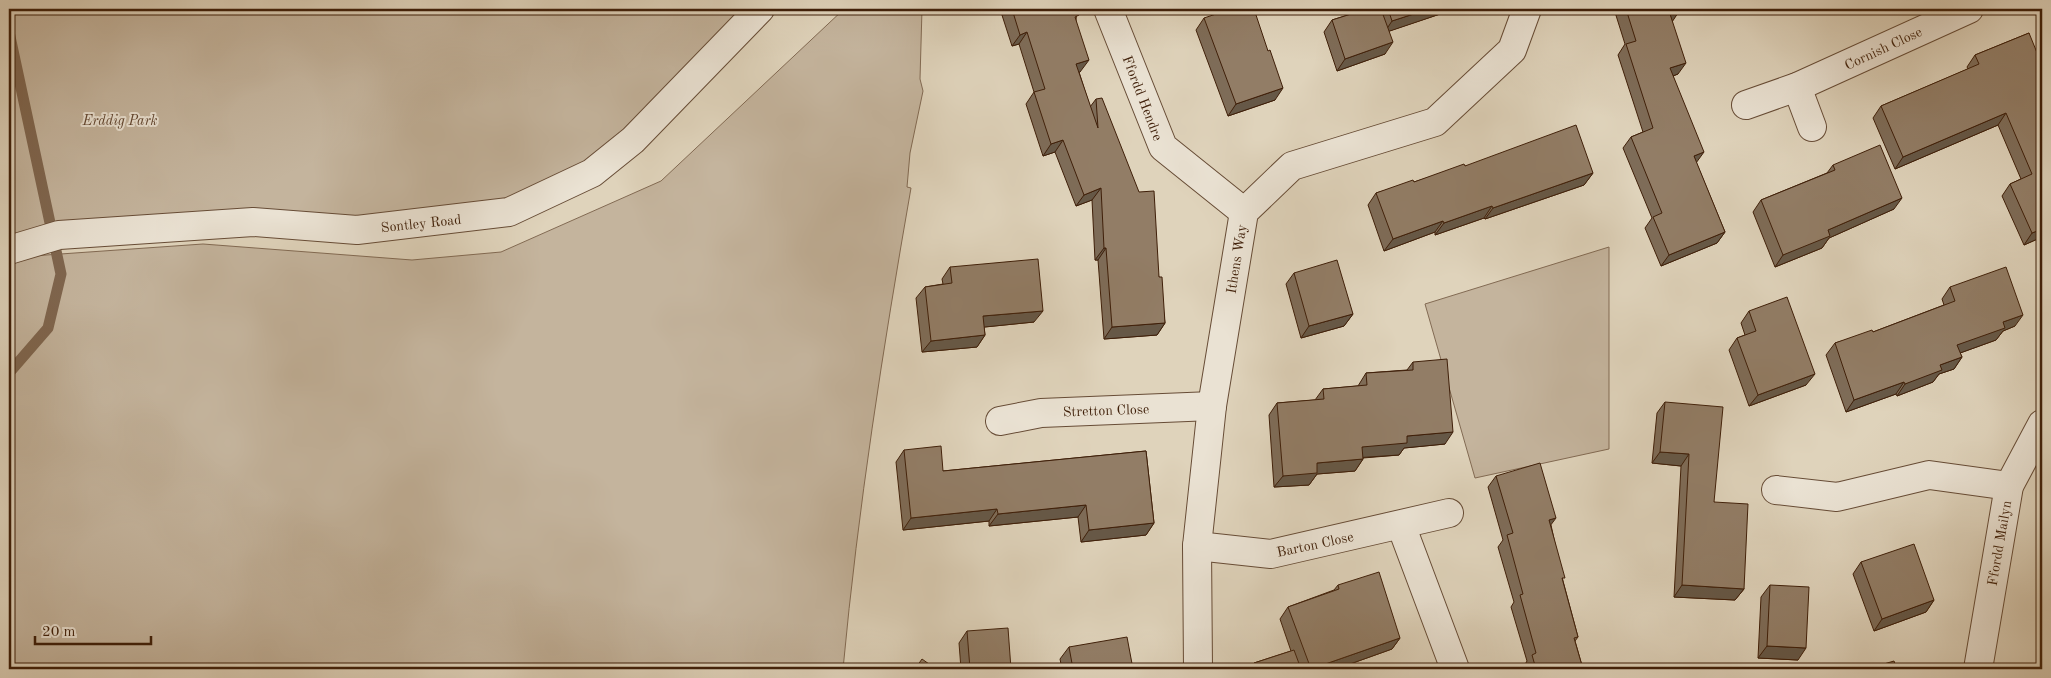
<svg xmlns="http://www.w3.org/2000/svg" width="2051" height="678" viewBox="0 0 2051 678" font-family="'Old Standard TT',serif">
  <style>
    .green { fill: #c4b49d; stroke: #826a53 }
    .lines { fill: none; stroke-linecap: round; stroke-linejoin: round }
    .stream { stroke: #7f664f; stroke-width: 11 }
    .minor-casing { stroke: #674c36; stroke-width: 30 }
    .minor { stroke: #eae2d3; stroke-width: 28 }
    .wall { fill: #7e6c58; stroke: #3f1f09 }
    .shaded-wall { fill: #665847; stroke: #3f1f09 }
    .building { fill: #927d66; stroke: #3f1f09 }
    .labels { text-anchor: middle; stroke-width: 4; stroke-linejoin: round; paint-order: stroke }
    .street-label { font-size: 14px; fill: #3f1f09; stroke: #eae2d3 }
    .park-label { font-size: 14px; font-style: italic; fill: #60442e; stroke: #eae2d3 }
  </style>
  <rect width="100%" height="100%" fill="#dfd3bb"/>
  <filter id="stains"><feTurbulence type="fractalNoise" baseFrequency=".004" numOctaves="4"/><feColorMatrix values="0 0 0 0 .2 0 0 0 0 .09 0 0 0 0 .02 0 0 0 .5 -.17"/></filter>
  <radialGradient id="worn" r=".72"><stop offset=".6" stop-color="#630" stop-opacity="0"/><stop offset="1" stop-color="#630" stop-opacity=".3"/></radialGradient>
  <g class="green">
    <path d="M9 9H760L633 140 509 212 253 222 9 250Z"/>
    <path d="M844 9H922L920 79 923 91 910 153 907 187 911 188C883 348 858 508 843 669H9V264L32 256 203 244 412 260 501 252 661 181Z"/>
    <path d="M1609 247V449L1475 478 1425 304Z"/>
  </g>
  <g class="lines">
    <path class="stream" d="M9 32 61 274 48 328 9 373"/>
    <g class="minor-casing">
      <g id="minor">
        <path d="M1108 9 1163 147 1244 212"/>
        <path d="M1797 87 1812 127"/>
        <path d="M1746 105 1797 87 1969 9"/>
        <path d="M9 250 59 235 253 222 357 230 509 212 592 173 633 140 760 9"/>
        <path d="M1000 421 1041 413 1212 406"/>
        <path d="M1776 490 1837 497 1929 475 2009 486"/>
        <path d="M1401 525 1455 669"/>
        <path d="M1197 546 1271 554 1449 513"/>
        <path d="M1198 669 1197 546 1212 406 1244 212 1292 166 1435 122 1512 50 1527 9"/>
        <path d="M1978 669 2009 486 2042 424"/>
      </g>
    </g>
    <use href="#minor" class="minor"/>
  </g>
  <g class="wall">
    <path d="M1000 9H1077L1076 20 1080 72H1079L1090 107 1096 99 1159 277 1165 323 1157 335 1104 339 1098 260H1095L1092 200 1076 206 1055 152 1043 156 1026 104 1034 92 1019 44 1012 46Z"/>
    <path d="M1367 9H1455L1389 31 1385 54 1337 71 1324 32 1332 20Z"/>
    <path d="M1614 9H1679L1680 10 1672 21 1678 74 1673 76 1696 162 1725 232 1717 243 1661 266 1645 228 1652 218 1623 148 1631 137 1643 132 1618 55 1625 44Z"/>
    <path d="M1204 18 1268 51 1275 100 1228 116 1196 30Z"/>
    <path d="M2029 33 2042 237 2024 245 2002 196 2010 184 2021 179 1998 125 1895 169 1873 118 1881 106 1968 69 1967 67 1975 55Z"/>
    <path d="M1833 165 1894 209 1829 238 1822 248 1775 267 1753 212 1761 200 1827 173Z"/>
    <path d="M1465 166 1593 173 1584 185 1485 219 1484 218 1435 235V232L1384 251 1368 205 1376 193 1414 182Z"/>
    <path d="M950 267 1034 322 984 327 985 335 977 347 922 352 916 298 925 287 943 284 942 279Z"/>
    <path d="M1294 273 1353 314 1344 326 1301 338 1286 284Z"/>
    <path d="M1950 287 2015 326 2003 331 1996 340 1960 353 1962 357 1954 369 1939 374 1933 382 1897 396 1896 394 1846 412 1826 355 1835 343 1873 332 1944 305 1942 299Z"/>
    <path d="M1749 311 1806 385 1749 406 1729 350 1737 338 1745 335 1741 323Z"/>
    <path d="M1413 362 1445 444 1404 448 1399 455 1363 458V459L1355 471 1317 474 1309 485 1274 487 1269 415 1277 403 1315 400 1323 389 1358 386 1366 373 1407 370Z"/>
    <path d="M1665 402 1714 502 1744 589 1735 600 1674 597 1681 466 1652 463 1657 413Z"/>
    <path d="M904 450 943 471 1146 451 1154 523 1146 535 1081 542 1078 517 989 526V521L903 530 896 462Z"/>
    <path d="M1496 476 1551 525 1563 581 1578 637 1575 641 1583 669H1524V666L1527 661 1511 607 1514 602 1498 547 1503 540 1488 487Z"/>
    <path d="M1861 562 1934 600 1926 612 1874 631 1853 574Z"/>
    <path d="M1338 585 1400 638 1392 649 1336 669H1250L1254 663 1291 651 1280 619 1288 607 1334 590Z"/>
    <path d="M1770 585 1798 660 1758 658 1761 597Z"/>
    <path d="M967 631 1011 669H961L959 643Z"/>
    <path d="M1069 647 1133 669H1062L1060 659Z"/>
  </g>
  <g class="shaded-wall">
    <path d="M1429 9H1455L1384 33 1392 21Z"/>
    <path d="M1680 10 1672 22 1670 14Z"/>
    <path d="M1027 32 1019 44 1012 46 1020 35Z"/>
    <path d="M1393 42 1385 54 1337 71 1345 59Z"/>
    <path d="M1089 60 1080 72 1068 76 1076 64Z"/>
    <path d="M1686 63 1678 74 1662 80 1670 68Z"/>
    <path d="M1283 88 1275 100 1228 116 1236 104Z"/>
    <path d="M2006 113 1998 125 1895 169 1903 157Z"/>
    <path d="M1063 140 1055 152 1043 156 1051 144Z"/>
    <path d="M1704 152 1696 163 1694 156Z"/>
    <path d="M1593 173 1584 185 1485 219 1493 208Z"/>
    <path d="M1101 188 1092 200 1076 206 1084 195Z"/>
    <path d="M1902 198 1894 209 1829 238 1822 248 1775 267 1783 255 1828 230Z"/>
    <path d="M1492 206 1484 218 1435 235 1444 223Z"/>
    <path d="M1443 221 1435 232 1384 251 1393 239Z"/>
    <path d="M2042 229V237L2024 245 2032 233Z"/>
    <path d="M1725 232 1717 243 1661 266 1669 255Z"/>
    <path d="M1104 248H1106L1098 260H1095Z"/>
    <path d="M1043 311 1034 322 975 328 983 316Z"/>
    <path d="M1353 314 1344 326 1301 338 1309 326Z"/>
    <path d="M2023 315 2015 326 2003 331 1996 340 1949 357 1957 345 2003 322Z"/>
    <path d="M1165 323 1157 335 1104 339 1112 327Z"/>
    <path d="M985 335 977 347 922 352 931 341Z"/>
    <path d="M1962 357 1954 369 1939 374 1933 382 1897 396 1905 384 1940 365Z"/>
    <path d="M1815 374 1806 385 1749 406 1758 395Z"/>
    <path d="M1904 382 1896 394 1846 412 1854 400Z"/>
    <path d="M1453 432 1445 444 1404 448 1399 455 1354 458 1362 447 1407 436Z"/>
    <path d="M1660 452 1689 454 1681 466 1652 463Z"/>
    <path d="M1363 459 1355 471 1317 474 1309 485 1274 487 1283 476 1317 463Z"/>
    <path d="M1086 505 1078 517 989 526 998 514Z"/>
    <path d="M997 509 989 521 903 530 911 518Z"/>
    <path d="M1556 518 1547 530 1549 520Z"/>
    <path d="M1154 523 1146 535 1081 542 1089 530Z"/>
    <path d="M1682 585 1744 589 1735 600 1674 597Z"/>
    <path d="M1934 600 1926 612 1874 631 1882 619Z"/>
    <path d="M1400 638 1392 649 1336 669H1311Z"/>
    <path d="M1767 646 1806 648 1798 660 1758 658Z"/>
  </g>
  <g class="building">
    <path d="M1012 9H1077L1079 15 1075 17 1089 60 1076 64 1098 128 1096 99 1102 98 1139 192 1154 191 1159 277H1162L1165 323 1112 327 1106 248H1104L1101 188 1084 195 1063 140 1051 144 1034 92 1045 89 1027 32 1020 35Z"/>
    <path d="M1231 9H1254L1268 51 1270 50 1283 88 1236 104 1204 18Z"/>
    <path d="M1367 9H1381L1393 42 1345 59 1332 20Z"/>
    <path d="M1388 9H1429L1392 21Z"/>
    <path d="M1626 9H1679L1680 10 1670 14 1686 63 1670 68 1704 152 1694 156 1725 232 1669 255 1653 217 1662 213 1631 137 1653 128 1626 44 1636 41Z"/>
    <path d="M2029 33 2042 65V229L2032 233 2010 184 2032 174 2006 113 1903 157 1881 106 1979 64 1975 55Z"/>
    <path d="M1576 125 1593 173 1493 208 1492 206 1444 223 1443 221 1393 239 1376 193 1413 180 1414 182 1464 164 1465 166Z"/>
    <path d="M1880 145 1902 198 1828 230 1830 236 1783 255 1761 200 1835 170 1833 165Z"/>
    <path d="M1038 259 1043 311 983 316 985 335 931 341 925 287 952 283 950 267Z"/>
    <path d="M1337 260 1353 314 1309 326 1294 273Z"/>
    <path d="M2006 267 2023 315 2003 322 2005 328 1957 345 1962 357 1940 365 1942 370 1905 384 1904 382 1854 400 1835 343 1872 330 1873 332 1955 301 1950 287Z"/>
    <path d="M1787 297 1815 374 1758 395 1737 338 1756 331 1749 311Z"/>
    <path d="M1447 359 1453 432 1407 436V443L1362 447 1363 459 1317 463V473L1283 476 1277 403 1324 399 1323 389 1367 385 1366 373 1413 370V362Z"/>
    <path d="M1665 402 1723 407 1714 502 1748 504 1744 589 1682 585 1689 454 1660 452Z"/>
    <path d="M941 446 943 471 1146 451 1154 523 1089 530 1086 505 998 514 997 509 911 518 904 450Z"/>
    <path d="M1540 463 1556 518 1549 520 1565 578H1562L1578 637 1574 638 1583 669H1536L1532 655 1536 653 1520 595 1523 594 1507 535 1513 533 1496 476Z"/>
    <path d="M1914 544 1934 600 1882 619 1861 562Z"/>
    <path d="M1379 572 1400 638 1311 669 1288 607 1339 589 1338 585Z"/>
    <path d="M1770 585 1809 587 1806 648 1767 646Z"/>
    <path d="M1008 628 1011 669H970L967 631Z"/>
    <path d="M1127 637 1133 669H1073L1069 647Z"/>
    <path d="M1294 650 1301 669H1257L1254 663Z"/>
    <path d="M922 659 936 669H915Z"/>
    <path d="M1894 661 1897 669H1867Z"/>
  </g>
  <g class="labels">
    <g class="street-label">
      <text transform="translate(1883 48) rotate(-25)" y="5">Cornish Close</text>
      <text transform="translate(1143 98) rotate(69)" y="5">Ffordd Hendre</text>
      <text transform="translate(421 223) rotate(-6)" y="5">Sontley Road</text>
      <text transform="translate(1236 259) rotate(-81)" y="5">Ithens Way</text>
      <text transform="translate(1106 410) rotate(-2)" y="5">Stretton Close</text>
      <text transform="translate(1999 543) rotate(-80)" y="5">Ffordd Mailyn</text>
      <text transform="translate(1315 544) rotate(-12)" y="5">Barton Close</text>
    </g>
    <g class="park-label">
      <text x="120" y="125">Erddig Park</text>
    </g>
  </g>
  <rect width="2051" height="678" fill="none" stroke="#dfd3bb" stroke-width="30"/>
  <rect x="10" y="10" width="2031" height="658" fill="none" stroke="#3f1f09" stroke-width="2.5"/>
  <rect x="15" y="15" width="2021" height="648" fill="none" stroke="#3f1f09"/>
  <path d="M35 636v8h116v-8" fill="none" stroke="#3f1f09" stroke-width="2.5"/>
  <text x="42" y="636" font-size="15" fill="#3f1f09" stroke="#eae2d3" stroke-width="4" paint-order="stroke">20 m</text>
  <rect width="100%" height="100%" filter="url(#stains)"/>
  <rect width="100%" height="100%" fill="url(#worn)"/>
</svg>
